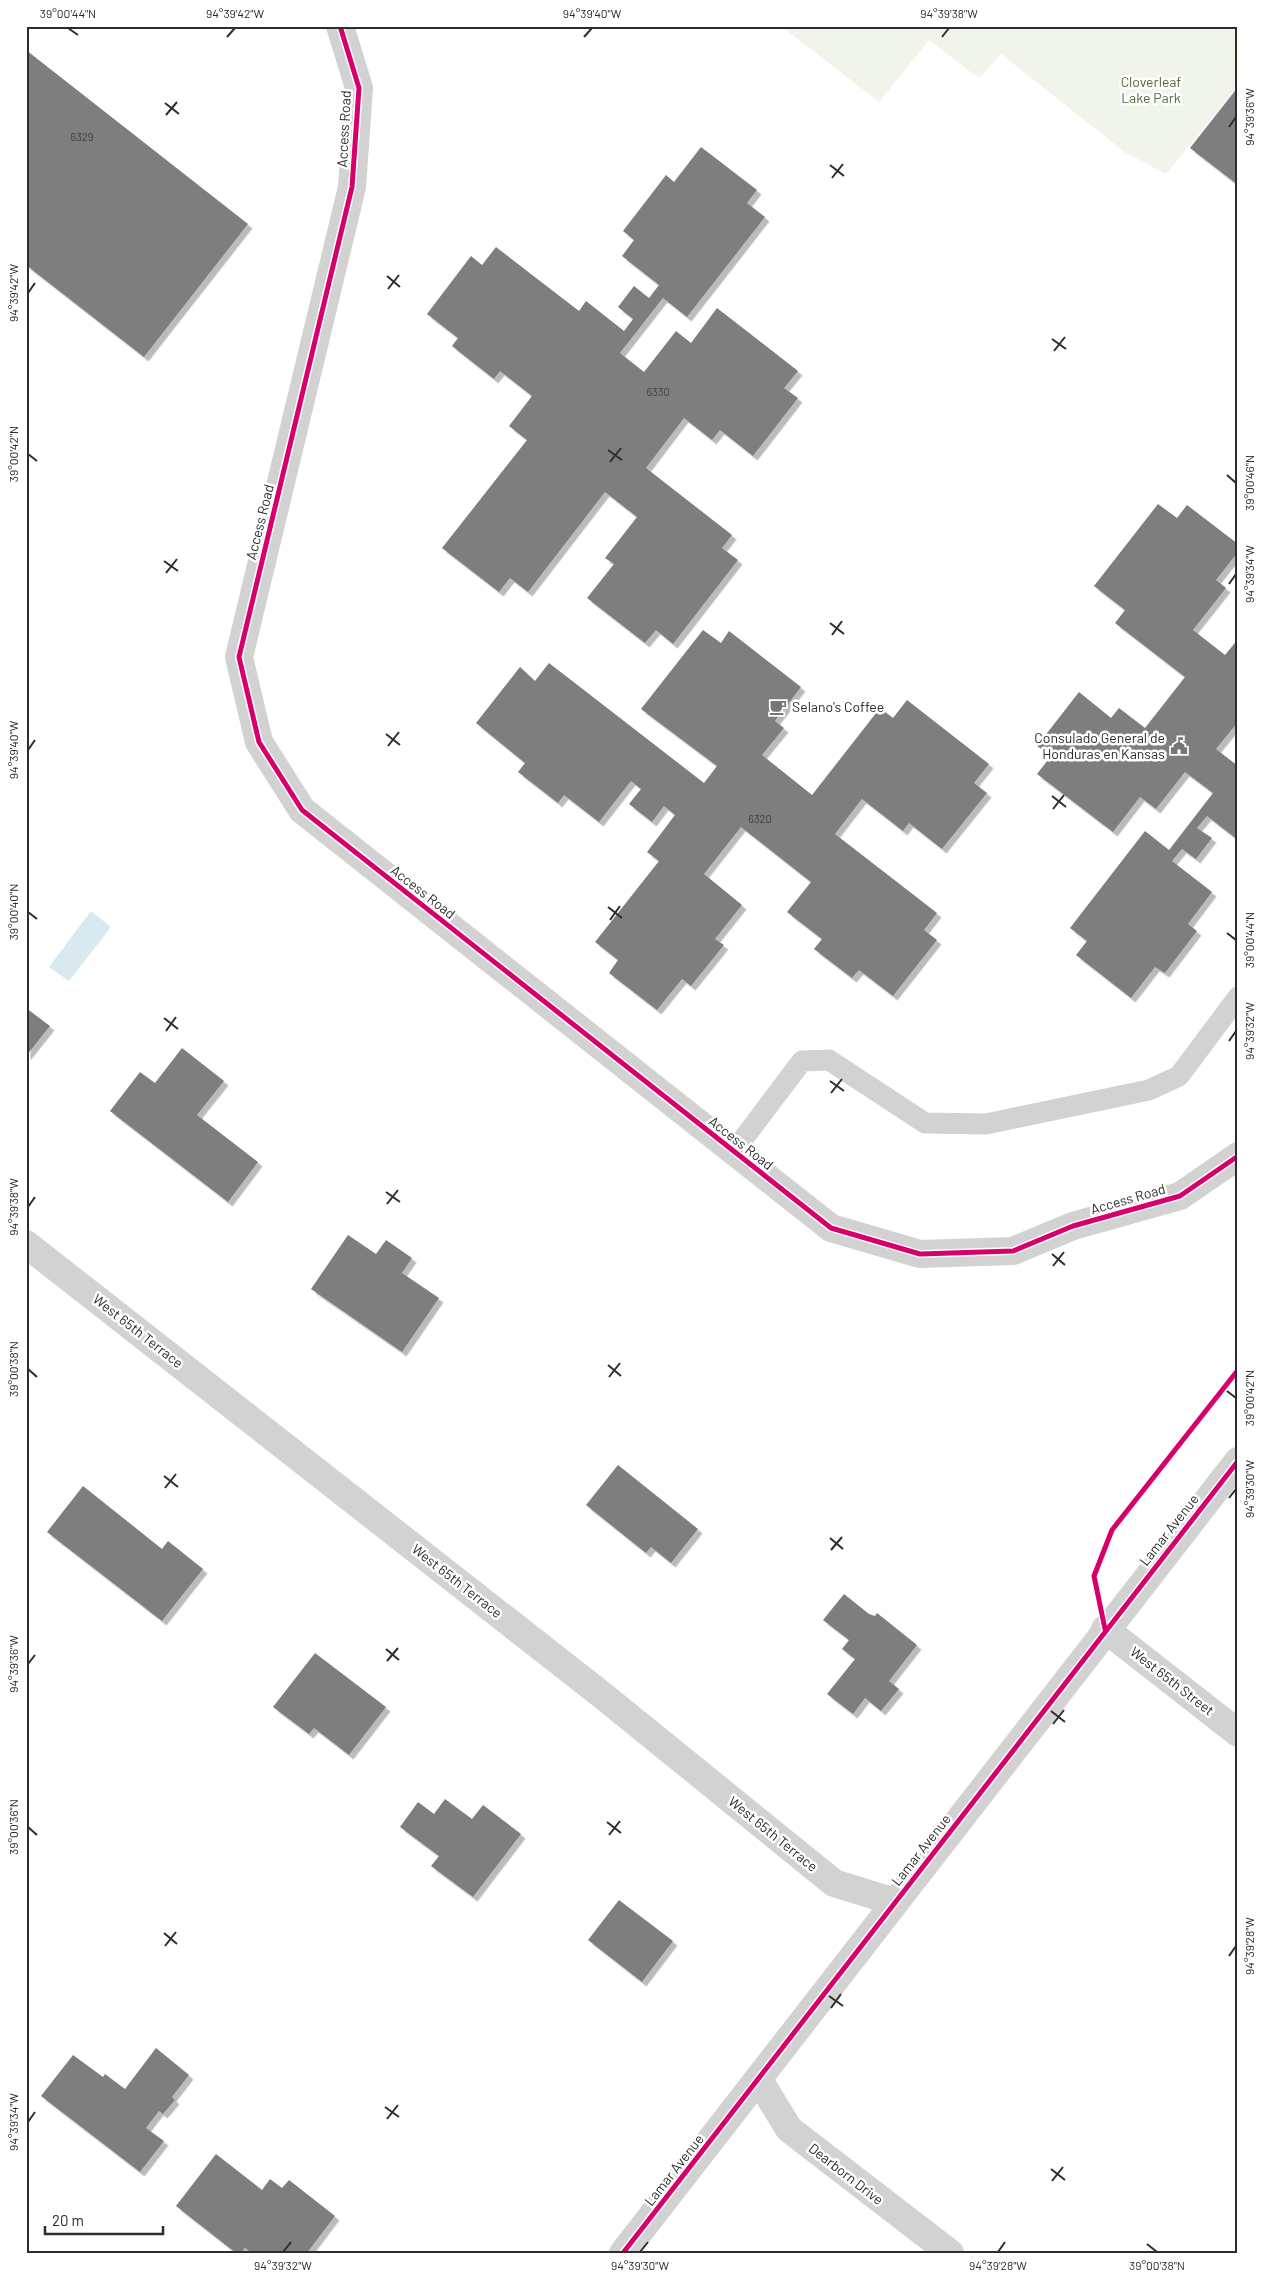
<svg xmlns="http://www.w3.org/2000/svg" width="1264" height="2279" viewBox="0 0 1264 2279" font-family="Barlow,sans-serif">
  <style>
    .green { fill: #f1f4eb }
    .water { fill: #d8eaf0 }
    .building { fill: #7e7e7e; filter: url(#shadow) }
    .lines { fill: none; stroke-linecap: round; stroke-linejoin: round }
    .service { stroke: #d2d2d2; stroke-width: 21 }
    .minor { stroke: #d2d2d2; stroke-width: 28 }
    .tertiary { stroke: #d2d2d2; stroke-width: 28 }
    .cycleway-casing { stroke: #fff; stroke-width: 8 }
    .cycleway { stroke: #d6006c; stroke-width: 5 }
    .ticks { fill: none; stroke: #2d2d2d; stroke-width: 2 }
    .labels { text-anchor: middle; stroke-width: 5; stroke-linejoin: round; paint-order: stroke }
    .number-label { font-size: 11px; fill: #414141 }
    .park-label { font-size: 14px; fill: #56683c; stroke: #fff }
    .street-label { font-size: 14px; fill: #2d2d2d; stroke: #fff }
    .poi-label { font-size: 14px; fill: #2d2d2d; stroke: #fff; text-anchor: start }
    .neatline { fill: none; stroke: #2d2d2d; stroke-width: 2 }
    .ticks-label { font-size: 12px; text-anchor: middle; fill: #2d2d2d }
  </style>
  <defs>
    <filter id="shadow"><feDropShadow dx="4.5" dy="4.5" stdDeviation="0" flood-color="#0004"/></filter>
  </defs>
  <rect width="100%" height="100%" fill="#fff"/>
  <path class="green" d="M781 26H1238V86L1166 174 1126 153 1001 54 980 77 973 74 929 40 879 102Z"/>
  <path class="water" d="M91 911 111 927 69 981 49 967Z"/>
  <g class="building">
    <path d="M26 50 248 224 144 357 26 265Z"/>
    <path d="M1238 87V185L1190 148Z"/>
    <path d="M701 147 757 190 747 203 765 217 687 317 663 298 620 353 644 372 676 331 691 343 717 308 798 371 784 388 798 398 753 456 720 430 712 440 684 418 646 468 732 535 722 548 738 560 673 644 656 630 645 643 587 598 614 564 605 558 637 517 605 492 528 592 510 578 499 592 442 548 527 440 509 426 532 396 500 371 494 379 452 346 458 338 427 314 471 256 482 265 496 247 579 311 586 301 624 331 633 319 618 307 634 286 649 298 659 285 622 256 634 240 623 231 666 175 674 182Z"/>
    <path d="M1158 504 1177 518 1187 505 1238 544V552L1216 580 1226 588 1193 630 1225 655 1238 639V722L1216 749 1238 766V840L1207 816 1197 828 1212 838 1196 859 1182 849 1172 861 1212 892 1188 924 1197 931 1165 973 1155 967 1131 998 1076 955 1087 941 1070 928 1145 831 1169 850 1213 793 1185 772 1156 809 1140 797 1113 832 1037 774 1051 756 1037 746 1079 692 1111 718 1119 708 1145 728 1185 677 1115 623 1125 610 1094 586Z"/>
    <path d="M703 630 721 643 729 631 801 687 775 721 784 728 762 755 812 795 880 708 893 718 907 700 989 764 974 783 987 793 942 849 909 823 903 831 862 799 835 834 937 913 924 930 937 940 893 996 859 970 852 978 814 949 822 939 787 912 811 882 741 827 704 874 742 905 715 939 724 945 691 986 682 979 657 1010 609 973 618 960 595 942 659 861 647 852 675 815 664 806 652 822 629 804 641 789 631 781 599 822 564 795 558 803 518 772 525 763 476 723 520 667 535 681 549 663 704 783 717 766 641 709Z"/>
    <path d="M26 1008 50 1026 26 1056Z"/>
    <path d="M182 1048 224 1081 197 1115 258 1162 228 1202 110 1111 140 1072 155 1083Z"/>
    <path d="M348 1235 376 1254 386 1240 412 1258 402 1273 439 1298 402 1352 311 1289Z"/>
    <path d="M618 1465 698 1529 671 1563 651 1547 646 1553 586 1505Z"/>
    <path d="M83 1486 162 1549 168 1541 203 1569 162 1621 47 1532Z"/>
    <path d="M844 1594 869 1614 875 1616 877 1613 917 1645 889 1681 899 1689 881 1711 865 1698 853 1714 827 1694 855 1659 842 1649 849 1640 823 1620Z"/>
    <path d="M315 1653 386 1707 349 1755 314 1728 309 1734 273 1707Z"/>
    <path d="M445 1799 472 1819 483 1805 521 1834 473 1897 431 1866 439 1856 400 1827 418 1802 434 1814Z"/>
    <path d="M619 1900 673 1941 642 1982 588 1940Z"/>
    <path d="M156 2048 189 2075 172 2097 175 2100 163 2114 159 2111 146 2128 164 2141 140 2172 41 2096 73 2055 103 2077 105 2074 125 2089Z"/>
    <path d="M216 2154 262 2190 270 2179 282 2188 289 2180 335 2216 307 2253H252L245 2248 241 2253H236L176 2206Z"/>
  </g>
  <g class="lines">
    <path class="service" d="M734 1151 802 1061 829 1060 925 1123 986 1124 1149 1090 1179 1076 1238 997"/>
    <g class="minor">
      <path d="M340 26 359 88 352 187 239 657 259 742 302 810 831 1228 920 1254 1013 1251 1073 1226 1180 1196 1238 1156"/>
      <path d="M26 1244 602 1695 834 1883 895 1902"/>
      <path d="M1105 1629 1238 1733"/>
      <path d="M759 2080 789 2129 950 2253"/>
    </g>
    <path class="tertiary" d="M623 2253 1238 1461"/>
    <g class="cycleway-casing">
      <g id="cycleway">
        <path d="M340 26 359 88 352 187 239 657 259 742 302 810 831 1228 920 1254 1013 1251 1073 1226 1180 1196 1238 1156"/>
        <path d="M1105 1629 1094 1576 1112 1530 1238 1370"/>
        <path d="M623 2253 1238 1461"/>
      </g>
    </g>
    <use href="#cycleway" class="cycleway"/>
  </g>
  <path class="ticks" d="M68 28 78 35M227 37 235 28M584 37 592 28M942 37 949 28M165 103 179 114M166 115 177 102M1229 127 1236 117M830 165 844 176M832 178 843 164M387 276 400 287M388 289 399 275M28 293 35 283M1052 339 1066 349M1054 351 1065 337M608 450 622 460M28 454 37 461M610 462 621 448M1227 475 1236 483M164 561 178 571M166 573 177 559M1229 584 1236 574M830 623 844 634M832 635 842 621M386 734 400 745M388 746 399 732M28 750 35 740M1052 796 1066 807M1053 809 1064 795M608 907 622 918M28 912 37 919M610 920 620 906M1227 933 1236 940M164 1018 178 1029M166 1031 176 1017M1229 1041 1236 1031M830 1081 844 1091M831 1093 842 1079M386 1192 400 1202M387 1204 398 1190M28 1207 35 1197M1052 1254 1065 1265M1053 1266 1064 1252M608 1365 621 1376M28 1369 37 1377M609 1377 620 1363M1227 1391 1236 1398M164 1476 178 1487M165 1488 176 1474M1229 1498 1236 1489M830 1538 843 1549M831 1550 842 1537M386 1649 399 1660M387 1661 398 1648M28 1664 35 1655M1051 1711 1065 1722M1053 1724 1064 1710M607 1822 621 1833M28 1827 37 1835M609 1835 620 1821M164 1933 177 1944M165 1946 176 1932M1229 1956 1236 1946M829 1996 843 2006M831 2008 841 1994M385 2107 399 2117M387 2119 398 2105M28 2122 35 2112M1051 2169 1065 2180M1052 2181 1063 2167M1147 2244 1157 2252M283 2252 291 2242M640 2252 648 2242M998 2252 1005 2242"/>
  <defs>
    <g id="cafe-bare" transform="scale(1.35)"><path d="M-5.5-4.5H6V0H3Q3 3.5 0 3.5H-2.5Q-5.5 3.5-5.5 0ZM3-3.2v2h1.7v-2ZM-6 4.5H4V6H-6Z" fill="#767676" stroke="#fff" stroke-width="2.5" paint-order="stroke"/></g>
    <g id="civic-bare" transform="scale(1.35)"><path d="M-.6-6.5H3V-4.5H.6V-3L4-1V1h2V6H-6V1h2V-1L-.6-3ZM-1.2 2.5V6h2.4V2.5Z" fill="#767676" stroke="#fff" stroke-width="2.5" paint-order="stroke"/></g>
  </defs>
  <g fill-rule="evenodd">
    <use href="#cafe-bare" x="778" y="707"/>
    <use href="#civic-bare" x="1179" y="746"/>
  </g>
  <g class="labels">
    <g class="number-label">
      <text x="82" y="141">6329</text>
      <text x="658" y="396">6330</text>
      <text x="760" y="823">6320</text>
    </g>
    <g class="park-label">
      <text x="1151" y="87">Cloverleaf<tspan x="1151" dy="16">Lake Park</tspan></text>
    </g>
    <g class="street-label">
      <text transform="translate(344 129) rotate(-87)" y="5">Access Road</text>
      <text transform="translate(260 522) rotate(-76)" y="5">Access Road</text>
      <text transform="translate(423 892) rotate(38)" y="5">Access Road</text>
      <text transform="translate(741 1143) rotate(38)" y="5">Access Road</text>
      <text transform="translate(1128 1199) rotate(-16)" y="5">Access Road</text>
      <text transform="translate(138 1331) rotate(38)" y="5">West 65th Terrace</text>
      <text transform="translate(1169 1530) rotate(-52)" y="5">Lamar Avenue</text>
      <text transform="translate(457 1581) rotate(38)" y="5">West 65th Terrace</text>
      <text transform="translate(1172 1681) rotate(38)" y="5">West 65th Street</text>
      <text transform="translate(773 1834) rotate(39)" y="5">West 65th Terrace</text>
      <text transform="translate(921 1850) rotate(-52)" y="5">Lamar Avenue</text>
      <text transform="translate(674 2170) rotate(-52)" y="5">Lamar Avenue</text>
      <text transform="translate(846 2174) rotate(38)" y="5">Dearborn Drive</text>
    </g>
    <g class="poi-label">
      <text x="792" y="712">Selano's Coffee</text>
      <text x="1165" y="743" text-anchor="end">Consulado General de<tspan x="1165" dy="16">Honduras en Kansas</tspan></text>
    </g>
  </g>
  <rect width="1264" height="2279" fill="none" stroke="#ffffff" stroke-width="55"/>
  <path d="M45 2226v8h118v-8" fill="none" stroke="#2d2d2d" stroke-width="2.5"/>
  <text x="52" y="2226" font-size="15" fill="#2d2d2d" stroke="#ffffff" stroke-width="4" paint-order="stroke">20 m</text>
  <rect x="28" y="28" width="1208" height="2224" class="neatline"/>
  <g class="ticks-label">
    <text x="68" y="18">39°00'44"N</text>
    <text x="235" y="18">94°39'42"W</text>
    <text x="592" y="18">94°39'40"W</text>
    <text x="949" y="18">94°39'38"W</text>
    <text transform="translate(1250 117) rotate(-90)" y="4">94°39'36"W</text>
    <text transform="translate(14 293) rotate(-90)" y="4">94°39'42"W</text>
    <text transform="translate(14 454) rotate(-90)" y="4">39°00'42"N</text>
    <text transform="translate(1250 483) rotate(-90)" y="4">39°00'46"N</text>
    <text transform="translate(1250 574) rotate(-90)" y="4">94°39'34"W</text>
    <text transform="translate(14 750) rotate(-90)" y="4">94°39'40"W</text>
    <text transform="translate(14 912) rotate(-90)" y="4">39°00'40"N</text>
    <text transform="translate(1250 940) rotate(-90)" y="4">39°00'44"N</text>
    <text transform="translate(1250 1031) rotate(-90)" y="4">94°39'32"W</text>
    <text transform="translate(14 1207) rotate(-90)" y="4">94°39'38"W</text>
    <text transform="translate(14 1369) rotate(-90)" y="4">39°00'38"N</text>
    <text transform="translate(1250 1398) rotate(-90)" y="4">39°00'42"N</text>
    <text transform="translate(1250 1489) rotate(-90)" y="4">94°39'30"W</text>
    <text transform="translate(14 1664) rotate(-90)" y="4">94°39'36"W</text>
    <text transform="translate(14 1827) rotate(-90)" y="4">39°00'36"N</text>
    <text transform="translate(1250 1946) rotate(-90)" y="4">94°39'28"W</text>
    <text transform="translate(14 2122) rotate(-90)" y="4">94°39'34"W</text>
    <text x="283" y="2270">94°39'32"W</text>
    <text x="640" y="2270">94°39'30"W</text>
    <text x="998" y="2270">94°39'28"W</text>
    <text x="1157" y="2270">39°00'38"N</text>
  </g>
</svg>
